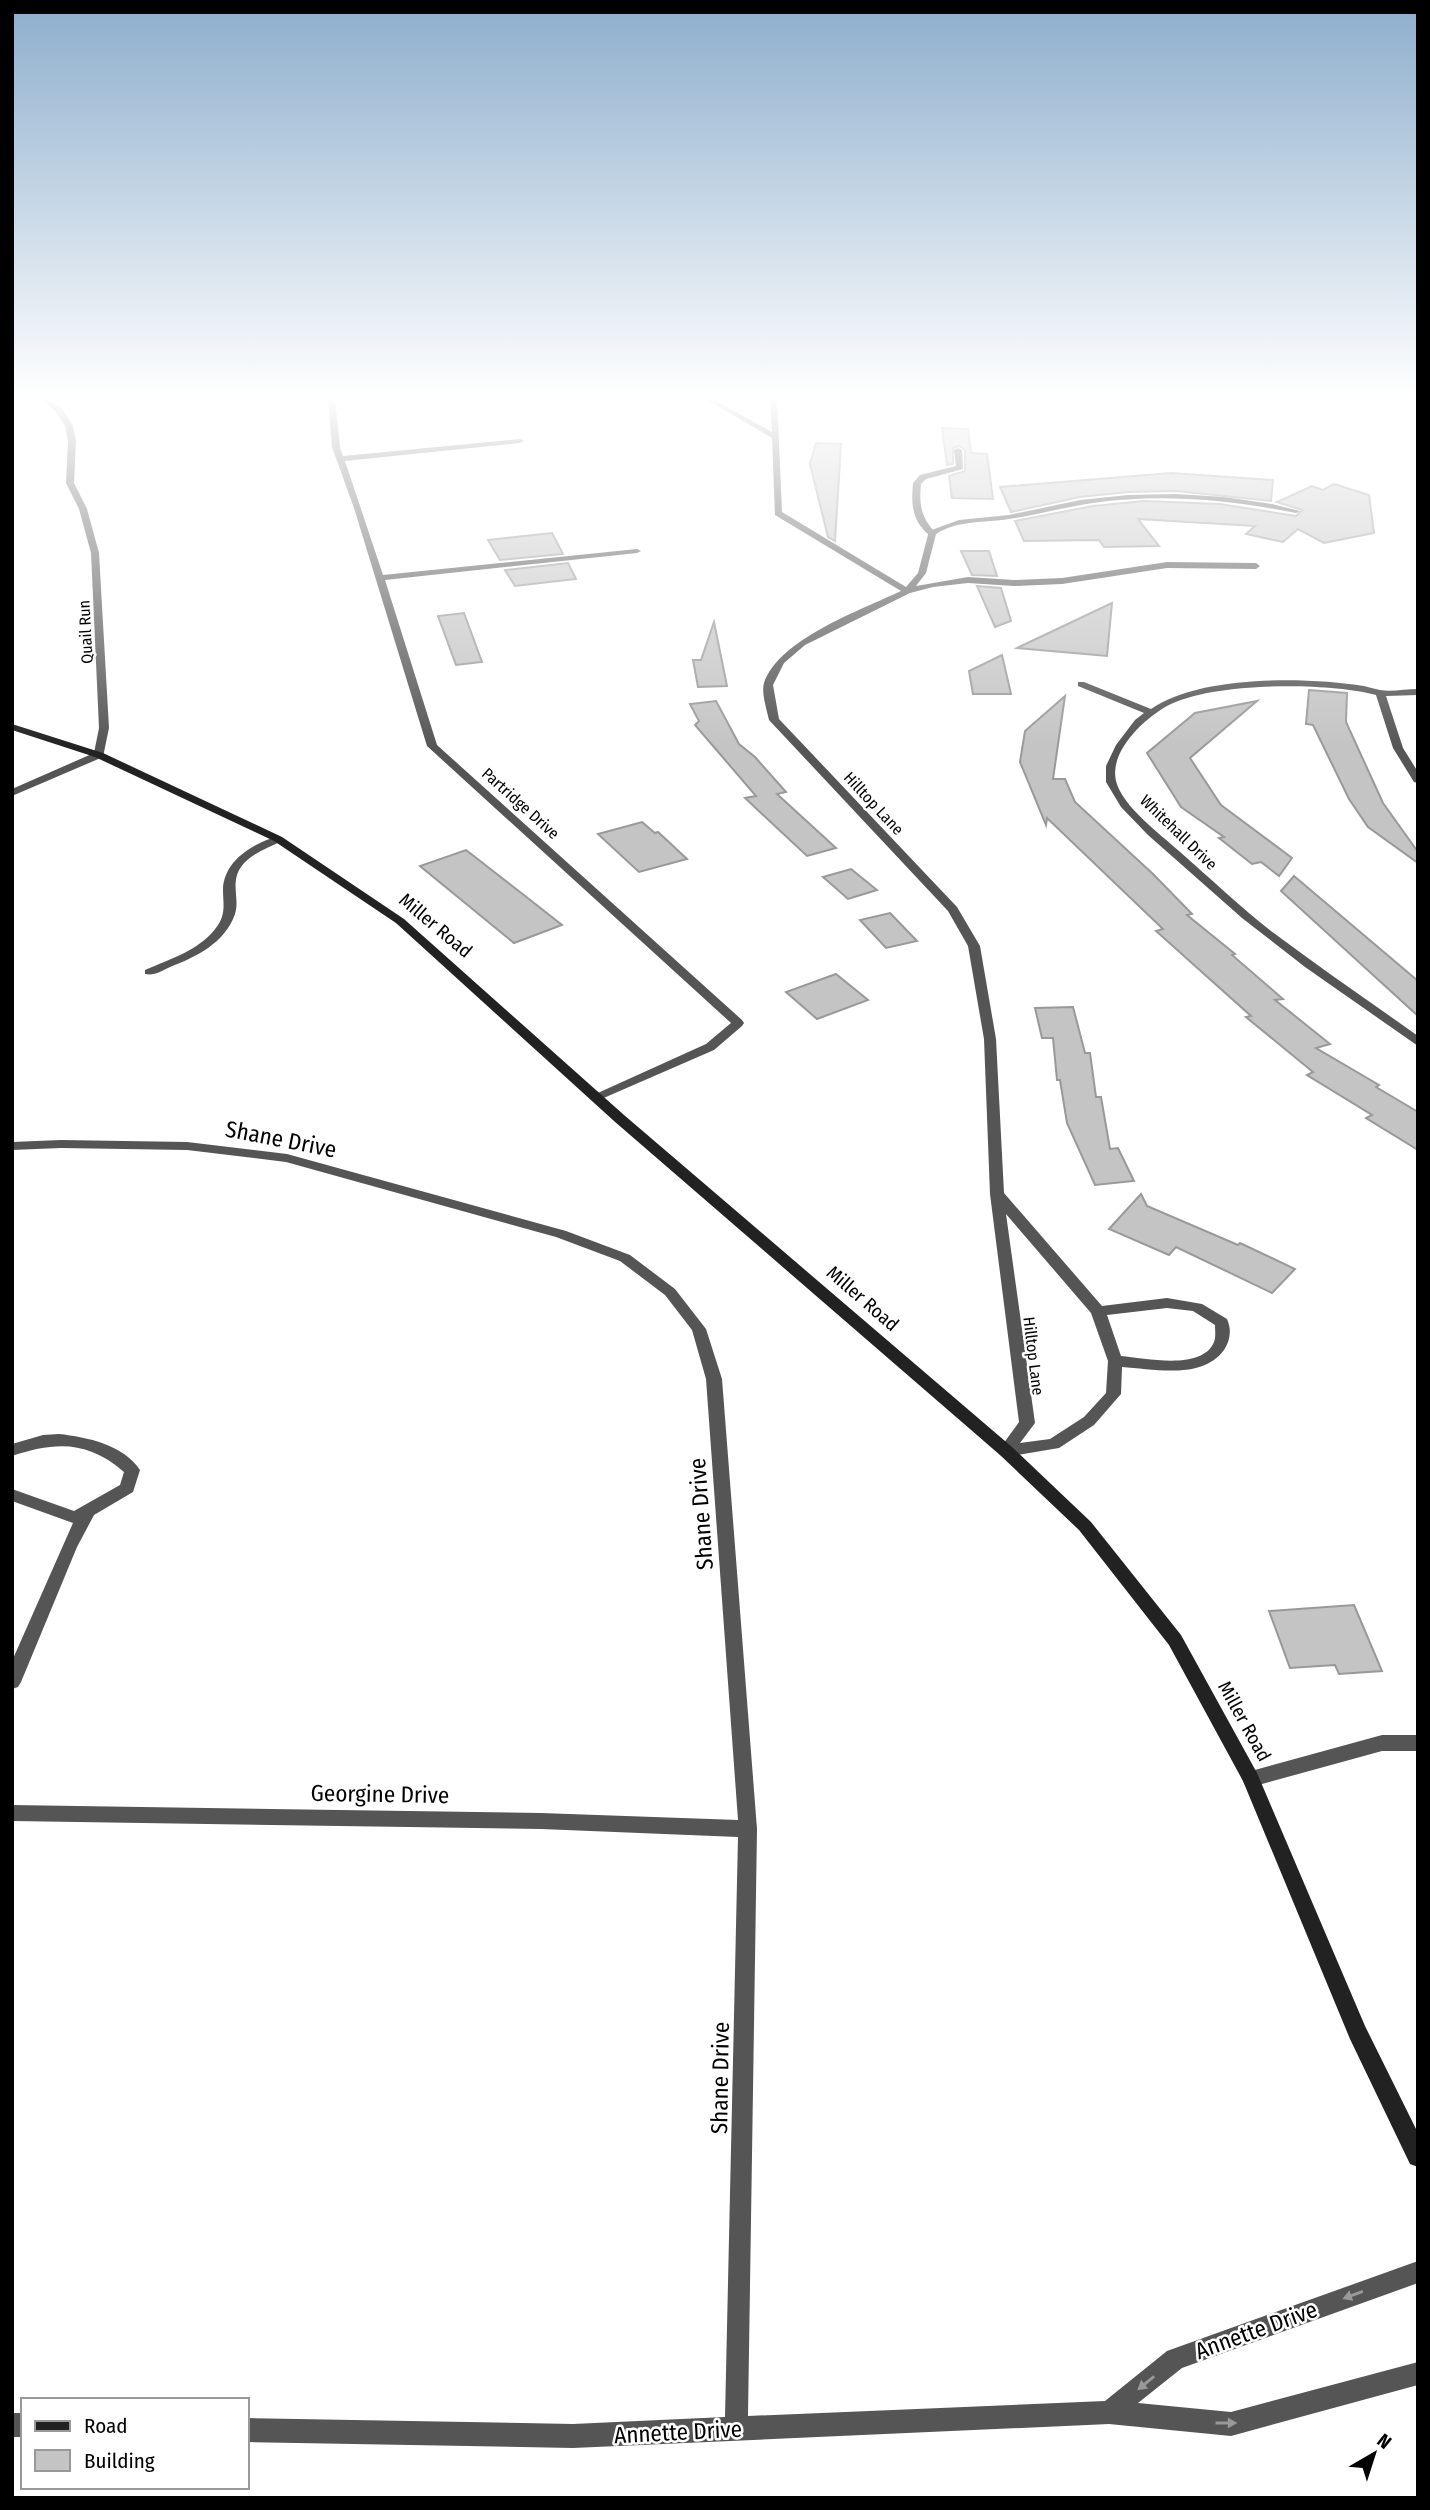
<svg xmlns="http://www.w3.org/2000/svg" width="1430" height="2510" viewBox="0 0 1430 2510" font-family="'Fira Sans Condensed',sans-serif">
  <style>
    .building { fill: #c4c4c4; stroke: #999; stroke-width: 2 }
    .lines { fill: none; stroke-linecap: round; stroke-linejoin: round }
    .lane { fill: #555; fill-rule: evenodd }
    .street { fill: #555; fill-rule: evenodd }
    .secondary { fill: #222; fill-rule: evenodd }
    .oneway { fill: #999 }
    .labels { text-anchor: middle; stroke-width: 5; stroke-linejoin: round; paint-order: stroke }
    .far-street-label { font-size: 16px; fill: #000; stroke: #fff }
    .street-label { font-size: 19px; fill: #000; stroke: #fff }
    .near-street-label { font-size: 23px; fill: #000; stroke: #fff }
  </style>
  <rect width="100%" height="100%" fill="#fff"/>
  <g class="building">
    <path d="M942 428 968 429 971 453 987 454 993 499 952 498 949 476 965 471V450L959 446 953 448V464L947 465Z"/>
    <path d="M816 443 841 444 835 541 828 537 810 464Z"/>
    <path d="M1171 473 1273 480 1271 501 1176 491 1128 492 1080 497 1011 512 1000 487Z"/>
    <path d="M1334 484 1369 495 1374 533 1324 543 1298 529 1283 542 1246 534 1255 526 1138 519 1159 546 1104 547 1099 540 1024 541 1015 521 1093 506 1144 501 1220 504 1296 516 1302 510 1277 502 1312 486 1323 490Z"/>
    <path d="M552 533 563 554 500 560 488 540Z"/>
    <path d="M961 551H989L997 576 972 575Z"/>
    <path d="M568 563 576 579 515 586 505 570Z"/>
    <path d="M977 586 1001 588 1011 621 995 627Z"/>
    <path d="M1112 603 1107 656 1017 648Z"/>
    <path d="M464 613 482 662 456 665 438 616Z"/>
    <path d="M714 622 727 686 698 687 693 660H701Z"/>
    <path d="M1002 655 1011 694H973L969 671Z"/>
    <path d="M1309 690 1347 693 1346 722 1383 803 1418 852V863L1368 827 1349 799 1313 725 1306 724Z"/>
    <path d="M1065 696 1053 779H1065L1075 802 1153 874 1192 914 1187 915 1235 954 1232 955 1283 999 1275 1000 1330 1044 1316 1048 1379 1085 1376 1087 1418 1112V1150L1366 1118 1372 1115 1307 1075 1313 1072 1246 1017 1251 1016 1156 931 1163 929 1047 818 1046 825 1020 762 1025 731Z"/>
    <path d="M716 701 739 744 755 757 786 792 777 794 836 848 807 856 745 798 756 796 695 725 699 721 690 704Z"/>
    <path d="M1257 701 1190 758 1221 805 1292 858 1279 876 1261 862 1252 864 1219 838 1224 837 1181 807 1147 753 1195 713Z"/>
    <path d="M642 822 655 833 658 832 687 859 639 872 598 834Z"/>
    <path d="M466 850 520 892 562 925 514 943 420 866Z"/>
    <path d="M851 869 877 890 848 899 823 877Z"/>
    <path d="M1294 876 1418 981V1016L1281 891Z"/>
    <path d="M890 913 917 941 886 948 860 920Z"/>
    <path d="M836 974 868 1000 817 1019 786 992Z"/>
    <path d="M1073 1007 1085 1053H1090L1096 1097H1101L1110 1149 1118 1148 1134 1181 1095 1185 1067 1123 1060 1080H1057L1053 1038H1042L1035 1008Z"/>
    <path d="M1141 1194 1147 1206 1238 1245 1240 1243 1295 1269 1272 1293 1176 1247 1169 1255 1109 1229Z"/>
    <path d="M1354 1605 1382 1671 1339 1674 1335 1665 1290 1668 1269 1611Z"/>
  </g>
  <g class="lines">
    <g class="lane">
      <path d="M958 448 962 450 963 469 926 479 921 484C919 505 921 518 936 533L929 535C912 521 911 504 913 483L920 475 956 466 954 450Z"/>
      <path d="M278 836 283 839 282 841C268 848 250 854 241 867 230 883 240 898 235 914 225 943 196 957 170 967 162 971 154 976 145 974V970C170 959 203 949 218 925 226 913 223 903 223 889 224 860 254 843 278 836Z"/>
    </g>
    <g class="street">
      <path d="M39 397H46L62 409 73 426 76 441 74 483 87 509 99 553 109 728 103 757 12 796V789L94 753 99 728 91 553 79 509 66 483 68 441 65 426 56 412Z"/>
      <path d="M328 397H335L340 447 343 456 520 439 524 441 520 443 345 461 383 575 637 549 641 551 637 553 385 580 437 745 742 1020 744 1023 742 1026 714 1050 599 1100 595 1101 589 1097 706 1044 731 1023 427 746 354 508 332 447Z"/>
      <path d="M702 397H709L772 432 770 397H777L782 512 906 587 918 573 929 531 959 520 1009 515 1080 500 1128 495 1176 494 1224 497 1272 504 1300 511 1296 513C1230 500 1161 493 1093 503 1065 507 1037 515 1009 519 983 523 958 520 936 534L926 573 916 586 968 577 1014 580 1062 578 1167 562 1256 563 1260 566 1256 569 1167 568 1062 584 1014 586 968 583 933 587 910 593 805 645 784 663 773 685 779 719 957 907 980 946 996 1039 1004 1193 1102 1306 1167 1298 1202 1304 1227 1319C1232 1330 1230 1341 1224 1350 1202 1380 1155 1369 1122 1367L1121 1394 1094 1425 1059 1448 1006 1457 1000 1455 998 1451 1019 1422 990 1194 984 1039 968 946 948 911 769 720C767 710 761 693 764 683 779 639 861 610 901 591L775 515 772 438ZM1006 1214 1091 1313 1108 1361 1106 1393 1084 1417 1050 1439 1020 1443 1035 1423ZM1167 1308 1193 1311 1215 1325C1215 1330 1216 1337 1214 1342 1202 1371 1146 1358 1121 1356L1107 1315Z"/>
      <path d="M1078 682H1084L1151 709C1200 675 1305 677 1364 686 1369 687 1374 689 1380 690 1392 692 1405 689 1418 689V695L1386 696 1403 748 1418 772V783L1414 782 1393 748 1376 695C1326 682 1212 682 1167 706 1144 719 1109 751 1116 781 1122 806 1160 834 1179 851 1210 878 1239 906 1271 931 1319 967 1369 1001 1418 1036V1046L1305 967 1242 918 1148 835 1121 807 1106 782V766L1116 745 1135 720 1144 713 1078 686Z"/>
      <path d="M61 1140 187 1142 287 1154 566 1231 630 1255 675 1289 706 1329 722 1379 757 1829 748 2416 1105 2401 1167 2351 1418 2261V2283L1182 2368 1138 2403 1231 2412 1418 2362V2385L1231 2436 1109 2424 573 2448 247 2442V2418L573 2424 725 2417 738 1837 541 1829 12 1821V1805L541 1813 738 1820 706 1379 692 1330 665 1295 620 1261 556 1237 286 1162 187 1150 61 1148 12 1150V1142Z"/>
      <path d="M59 1434C87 1437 124 1445 140 1470L133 1492 94 1515 77 1547 21 1682 18 1687 12 1689V1661L73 1523 12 1501V1489L74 1511 120 1485 124 1472C87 1440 55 1442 12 1456V1444L43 1435Z"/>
      <path d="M1382 1735H1418V1751H1382L1251 1787 1245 1785 1242 1779 1245 1773 1251 1771Z"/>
      <rect x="12" y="2413" width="11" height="24"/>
    </g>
    <path class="secondary" d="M12 724 103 753 282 837 404 919 624 1115 1012 1447 1091 1522 1181 1635 1257 1773 1365 2026 1418 2133V2167L1410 2164 1350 2039 1243 1781 1169 1645 1079 1530 1000 1455 614 1121 396 923 274 841 95 757 12 730Z"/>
  </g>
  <defs><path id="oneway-solid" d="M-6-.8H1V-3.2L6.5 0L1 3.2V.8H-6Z" transform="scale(1.75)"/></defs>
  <g class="oneway">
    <use href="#oneway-solid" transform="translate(1353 2295) rotate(160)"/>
    <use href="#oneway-solid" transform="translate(1146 2383) rotate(141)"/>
    <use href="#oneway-solid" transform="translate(1226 2423)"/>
  </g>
  <linearGradient id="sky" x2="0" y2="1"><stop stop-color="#8cadcc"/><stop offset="0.53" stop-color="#fff"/><stop offset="1" stop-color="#fff" stop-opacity="0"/></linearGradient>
  <rect width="1430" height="748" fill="url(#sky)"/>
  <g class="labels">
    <g class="far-street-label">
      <text transform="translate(85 632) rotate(-93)" y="6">Quail Run</text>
      <text transform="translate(521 803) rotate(42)" y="6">Partridge Drive</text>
      <text transform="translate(874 803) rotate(47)" y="6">Hilltop Lane</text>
      <text transform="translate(1179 832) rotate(44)" y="6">Whitehall Drive</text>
      <text transform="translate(1034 1356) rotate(83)" y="6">Hilltop Lane</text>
    </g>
    <g class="street-label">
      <text transform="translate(436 925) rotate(40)" y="7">Miller Road</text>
      <text transform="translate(863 1298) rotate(41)" y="7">Miller Road</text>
      <text transform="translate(1245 1721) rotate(61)" y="7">Miller Road</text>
    </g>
    <g class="near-street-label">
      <text transform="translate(281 1139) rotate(11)" y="8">Shane Drive</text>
      <text transform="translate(701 1514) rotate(-94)" y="8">Shane Drive</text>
      <text transform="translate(380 1794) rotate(1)" y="8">Georgine Drive</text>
      <text transform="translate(720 2078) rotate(-89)" y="8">Shane Drive</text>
      <text transform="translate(1256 2330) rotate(-20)" y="8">Annette Drive</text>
      <text transform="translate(678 2432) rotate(-3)" y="8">Annette Drive</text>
    </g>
  </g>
  <rect width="1430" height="2510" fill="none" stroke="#000000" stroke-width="28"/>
  <rect x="21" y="2398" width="228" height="91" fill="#ffffff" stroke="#999999" stroke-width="2"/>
  <rect x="35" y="2421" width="35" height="10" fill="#222222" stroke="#999999" stroke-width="2"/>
  <text x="84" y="2433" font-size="21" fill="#000000">Road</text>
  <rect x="35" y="2450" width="35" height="21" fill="#c4c4c4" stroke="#999999" stroke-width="2"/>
  <text x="84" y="2468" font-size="21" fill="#000000">Building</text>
  <g transform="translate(1374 2454) rotate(39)" stroke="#ffffff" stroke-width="5" paint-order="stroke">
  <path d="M0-5L12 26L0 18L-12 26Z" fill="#000000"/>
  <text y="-10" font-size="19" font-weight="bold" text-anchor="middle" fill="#000000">N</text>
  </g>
</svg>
